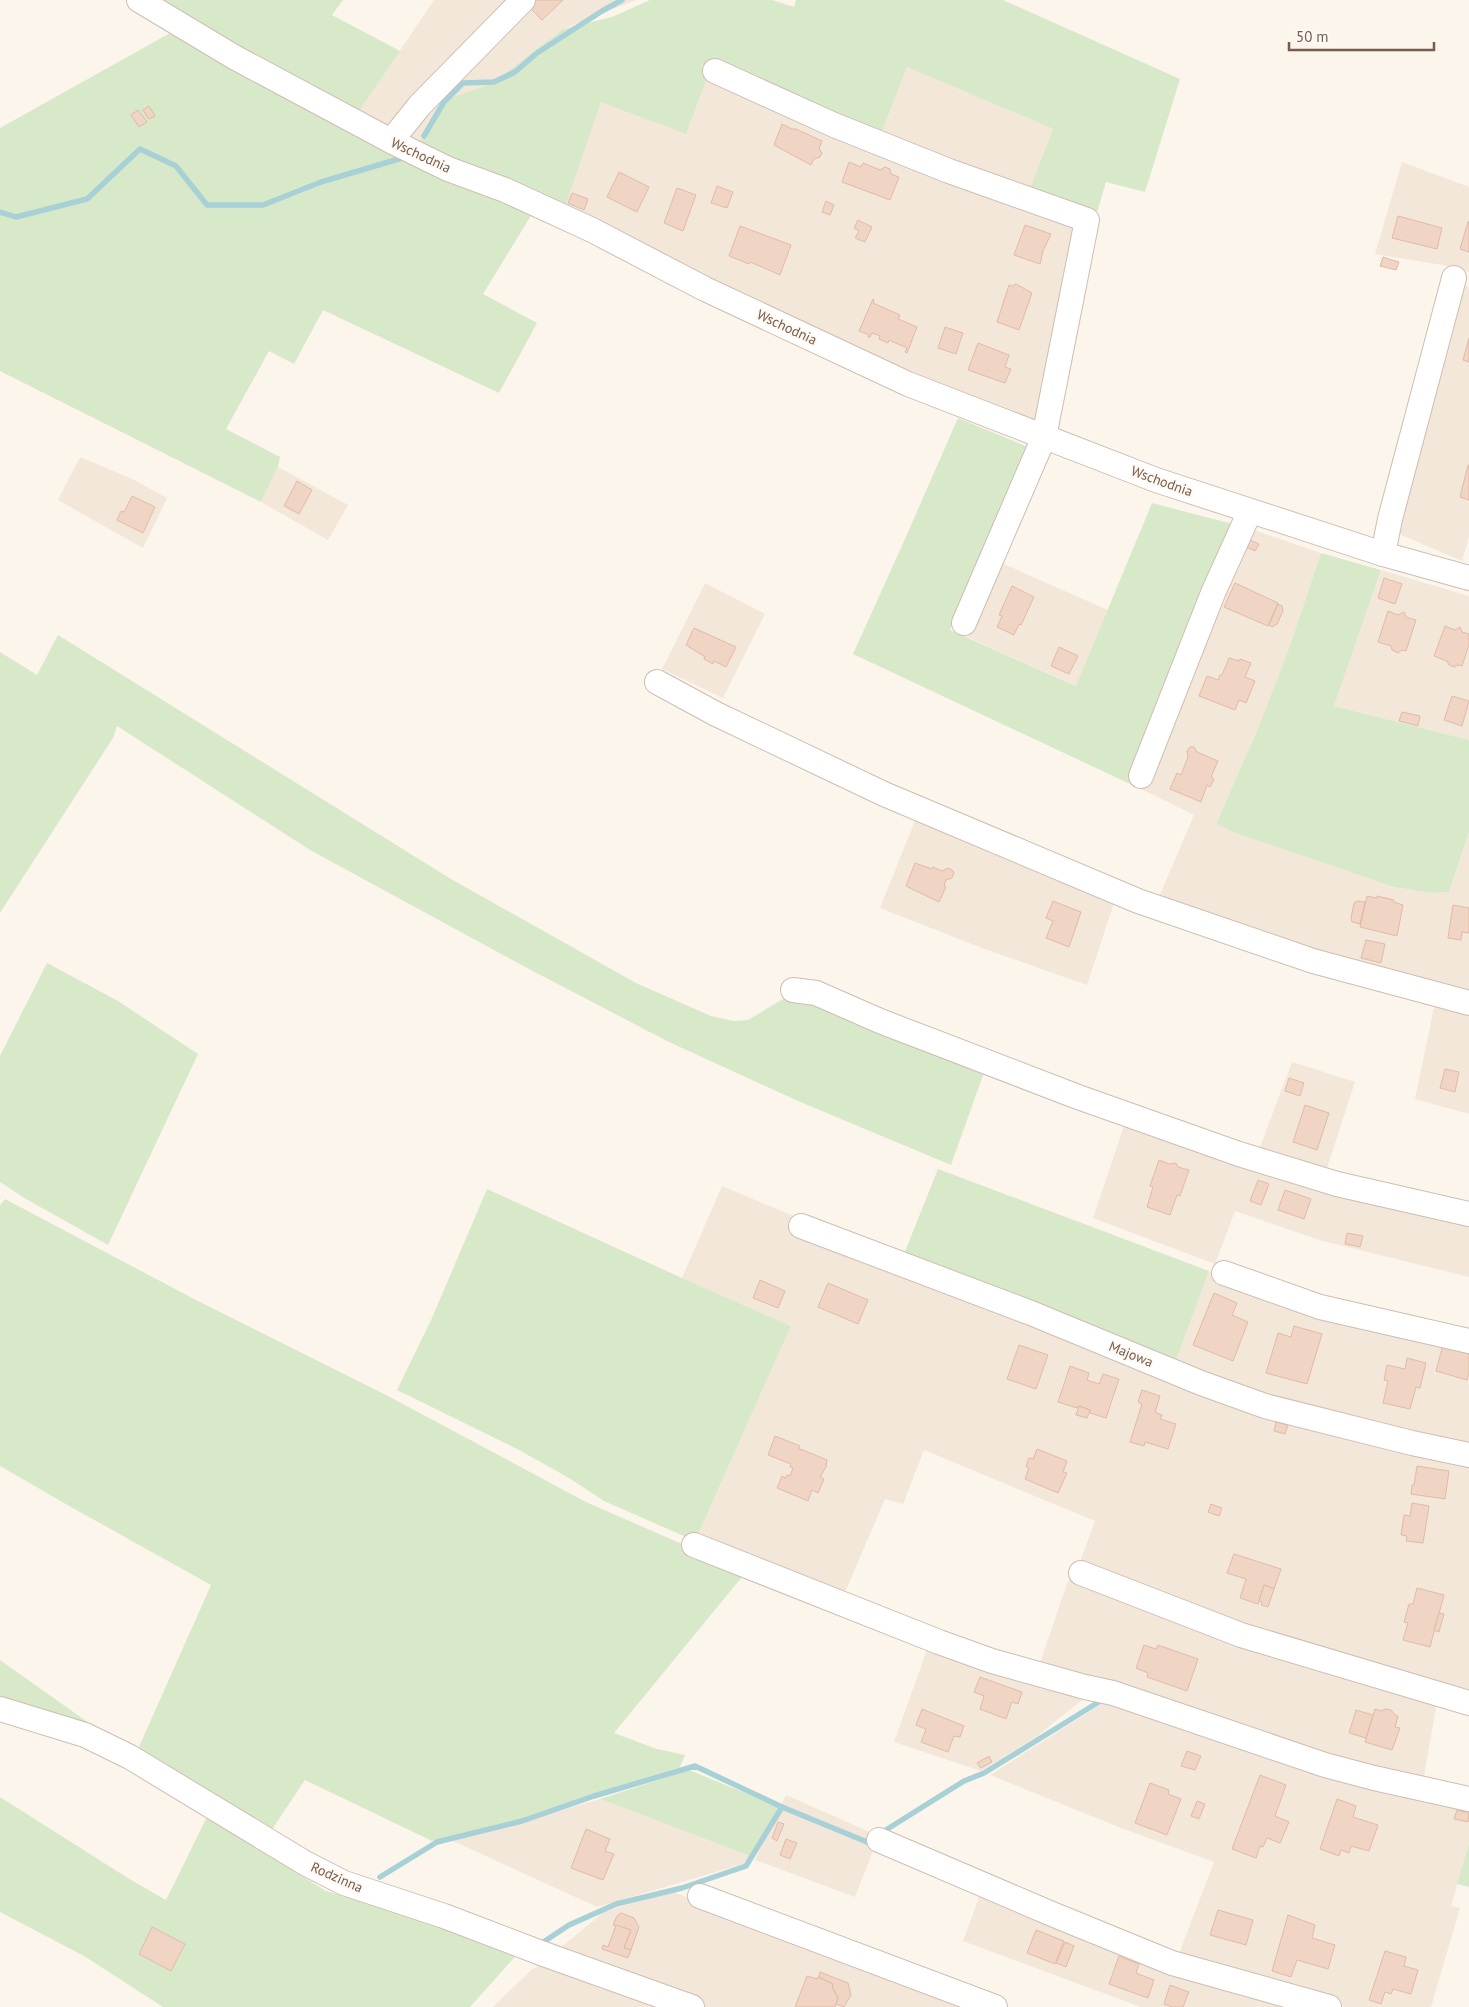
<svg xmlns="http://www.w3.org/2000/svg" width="1469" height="2007" viewBox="0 0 1469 2007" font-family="'PT Sans',sans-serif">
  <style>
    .residential { fill: #f3e7da }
    .green { fill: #d8e9ca }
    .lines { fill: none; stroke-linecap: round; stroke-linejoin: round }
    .stream { stroke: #a7d1d6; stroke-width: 5.5 }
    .building { fill: #f0d4c4; stroke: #e2baa6 }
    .minor-casing { stroke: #cebdb1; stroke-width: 26 }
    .minor { stroke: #fff; stroke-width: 24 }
    .labels { text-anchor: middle; stroke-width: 4; stroke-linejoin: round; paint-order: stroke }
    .street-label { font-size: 14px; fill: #765c4f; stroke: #fef9f2 }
  </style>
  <rect width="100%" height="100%" fill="#fcf5eb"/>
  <g class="residential">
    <path d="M434 0H636L563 29 491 84 446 99 415 149 355 117Z"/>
    <path d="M907 67 1053 129 1028 193 880 137Z"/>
    <path d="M708 76 1083 225 1040 421 913 372 800 324 565 207 601 101 686 134Z"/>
    <path d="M1402 162 1469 187V272L1442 265 1375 254Z"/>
    <path d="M1457 284 1469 287V537L1462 561 1392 531Z"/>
    <path d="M80 457 130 478 167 498 143 548 58 500Z"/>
    <path d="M278 467 348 505 328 540 261 502Z"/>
    <path d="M1248 528 1321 553 1288 651 1256 733 1216 824 1238 834 1394 887 1432 893 1449 892 1469 832V997L1156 904 1194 815 1143 790Z"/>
    <path d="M997 561 1108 610 1077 686 965 636Z"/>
    <path d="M1381 570 1469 596V740L1334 706Z"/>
    <path d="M705 583 765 614 723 698 662 669Z"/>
    <path d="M918 813 1116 897 1087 985 982 948 880 908Z"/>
    <path d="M1435 1003 1469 1013V1114L1415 1099Z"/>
    <path d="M1292 1062 1355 1082 1325 1174 1258 1152Z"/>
    <path d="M1126 1120 1469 1220V1277L1319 1240 1235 1211 1215 1264 1093 1218Z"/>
    <path d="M722 1186 1199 1387 1469 1459V1697L1301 1650 1085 1569 1081 1559 1095 1521 924 1450 903 1504 885 1499 843 1597 695 1541 791 1326 682 1278Z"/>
    <path d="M1209 1271 1310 1306 1469 1345V1449L1308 1410 1174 1366Z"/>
    <path d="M1071 1572 1438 1696 1423 1782 1358 1767 1040 1663Z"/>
    <path d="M929 1644 1091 1693 1037 1736 981 1771 894 1742Z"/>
    <path d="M1103 1703 1257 1753 1469 1807V1843L1451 1906 1460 1908 1431 2007H1345L1177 1959 1214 1862 1121 1828 990 1775Z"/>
    <path d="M786 1795 879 1836 855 1897 755 1860Z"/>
    <path d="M600 1799 750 1856 743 1864 597 1907 453 1841Z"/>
    <path d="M673 1892 923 1986 981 2007H704L553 1954 605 1911Z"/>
    <path d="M981 1892 1303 2007H1141L963 1941Z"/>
    <path d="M548 1961 680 2007H493L531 1970Z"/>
  </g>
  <g class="green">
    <path d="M151 0H343L332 15 400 51 355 117 350 132 406 162 477 187 532 214 483 294 537 323 499 393 323 310 294 364 269 351 226 429 280 457 278 467 261 502 0 371V128L172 32Z"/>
    <path d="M650 0H772L794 7 796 0H1003L1180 79 1145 192 1106 182 1095 219 1028 193 1053 129 907 67 880 137 716 67 701 65 708 76 686 134 601 102 565 207 419 143 446 99 491 84 563 29 612 17Z"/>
    <path d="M958 418 1033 449 950 630 1076 686 1152 503 1248 528 1143 790 853 654 905 539Z"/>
    <path d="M1321 553 1381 570 1334 706 1469 740V832L1449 892 1432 893 1394 887 1238 834 1216 824 1256 733 1288 651Z"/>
    <path d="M58 635 451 879 636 983 711 1016 734 1021 748 1020 788 996 802 994 986 1067 951 1165 798 1101 669 1042 529 969 310 850 117 726 113 738 0 913V652L37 675Z"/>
    <path d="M47 963 118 1001 198 1054 108 1245 26 1199 0 1182V1056Z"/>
    <path d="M938 1169 1209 1271 1174 1366 902 1259Z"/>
    <path d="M487 1189 682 1278 791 1326 695 1541 604 1501 569 1478 519 1450 397 1390 432 1318Z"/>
    <path d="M5 1199 196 1300 388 1396 586 1502 746 1572 614 1733 657 1749 685 1755 680 1767 516 1821 432 1841 305 1780 271 1831 138 1749 211 1585 71 1507 0 1466V1205Z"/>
    <path d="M0 1660 96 1728 0 1698Z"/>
    <path d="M689 1770 779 1807 750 1856 600 1799Z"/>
    <path d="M0 1797 131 1880 166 1900 207 1817 326 1891 521 1950 470 2007H163L84 1956 0 1912Z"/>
    <path d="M1469 1843V1887L1457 1884Z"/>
  </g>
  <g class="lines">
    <g class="stream">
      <path d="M424 136 444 102 463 83 494 82 515 72 537 53 602 11 622 0"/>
      <path d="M0 212 16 217 87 199 140 149 176 166 207 205H263L321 182 402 158"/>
      <path d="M881 1833 964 1781 984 1773 1102 1700 1105 1701"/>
      <path d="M380 1877 437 1842 522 1821 594 1796 695 1766 782 1807"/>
      <path d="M539 1945 569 1925 616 1904 682 1888 746 1866 782 1807 867 1842 874 1838"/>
    </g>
  </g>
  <g class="building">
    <path d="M534 0H563L542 20 528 6Z"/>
    <path d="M149 106 155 116 149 119 143 110Z"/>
    <path d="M138 110 147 122 139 127 131 115Z"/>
    <path d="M782 124 792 129H796L822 141 819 149 822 153 820 157 814 159 811 165 774 145Z"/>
    <path d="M849 162 861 167 863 163 880 170 885 167 890 169 891 174 899 177 890 200 842 182Z"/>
    <path d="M619 172 649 187 637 212 607 197Z"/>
    <path d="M717 186 733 192 727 208 711 203Z"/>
    <path d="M677 188 696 195 683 231 664 223Z"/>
    <path d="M572 193 588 199 584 210 568 203Z"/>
    <path d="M826 201 834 205 830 215 822 212Z"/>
    <path d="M1398 216 1442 228 1437 249 1392 238Z"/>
    <path d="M858 220 872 227 865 242 855 238 859 231 854 228Z"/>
    <path d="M1468 222H1469V252L1460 249Z"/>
    <path d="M1025 225 1051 234 1043 251 1040 264 1014 255Z"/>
    <path d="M740 226 791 245 780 275 755 264 750 262 749 264 729 256Z"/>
    <path d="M1383 257 1399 262 1396 270 1380 266Z"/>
    <path d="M1016 284 1032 293 1019 330 997 322 1009 285 1012 286Z"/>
    <path d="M873 299 874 300 873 303 900 315 898 319 917 327 907 353 905 352 907 348 889 340 888 343 879 339 880 336 872 333 870 337H868L869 335 859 331Z"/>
    <path d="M945 327 963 333 956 354 938 348Z"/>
    <path d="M1469 338V362L1463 360Z"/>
    <path d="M978 343 1009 355 1005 367 1011 369 1005 383 968 370Z"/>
    <path d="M1468 465H1469V500L1460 497Z"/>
    <path d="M297 481 312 490 299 514 284 506Z"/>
    <path d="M132 496 155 507 143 533 117 520 121 511 124 512Z"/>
    <path d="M1248 539 1259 544 1255 551 1244 546Z"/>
    <path d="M1384 578 1402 584 1395 604 1378 598Z"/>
    <path d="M1235 583 1278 603 1268 626 1224 607Z"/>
    <path d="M1012 586 1034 597 1021 625 1019 624 1014 635 997 627 1002 616 999 615Z"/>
    <path d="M1278 604 1282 606 1283 611 1277 624 1272 627 1269 625Z"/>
    <path d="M1388 611 1398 615 1404 612 1406 617 1416 620 1406 651 1402 650 1398 653 1392 650 1391 646 1378 642Z"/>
    <path d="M1445 626 1455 630 1460 627 1462 632 1469 634V645L1462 666 1458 665 1454 667 1449 665 1447 661 1434 656Z"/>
    <path d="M694 628 736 647 726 667 714 661 713 664 704 659 705 657 686 645Z"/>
    <path d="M1059 647 1078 656 1069 674 1051 666Z"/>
    <path d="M1229 658 1239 661 1240 659 1251 663 1245 677 1255 681 1246 703 1239 700 1235 710 1199 696 1207 676 1218 680 1220 675H1222Z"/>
    <path d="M1452 696 1469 701 1462 726 1444 720Z"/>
    <path d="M1402 712 1420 716 1418 726 1399 721Z"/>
    <path d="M1190 747H1194L1197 752 1218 761 1211 777 1214 779 1210 787 1207 785 1201 802 1170 789 1177 773 1181 775 1188 757 1187 751Z"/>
    <path d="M915 863 932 869 933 867 942 871 948 868 952 870 954 873 952 878 946 880 944 886 946 887 939 902 906 886Z"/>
    <path d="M1367 896 1377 898V896L1394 900 1393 902 1403 905 1397 936 1360 927Z"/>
    <path d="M1053 901 1081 912 1069 947 1046 938 1053 921 1046 918Z"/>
    <path d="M1357 901 1365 902 1360 924 1352 922 1351 918 1354 903Z"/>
    <path d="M1453 905 1469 908V933L1462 932 1461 940 1448 938Z"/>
    <path d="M1366 940 1385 944 1381 963 1361 958Z"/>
    <path d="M1445 1069 1459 1072 1455 1092 1440 1088Z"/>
    <path d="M1289 1078 1304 1083 1300 1096 1285 1091Z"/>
    <path d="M1305 1105 1329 1113 1317 1150 1293 1142Z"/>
    <path d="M1159 1160 1169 1164 1176 1163 1178 1167 1189 1170 1180 1196 1177 1195 1170 1215 1147 1207 1153 1187 1150 1186Z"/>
    <path d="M1258 1180 1269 1184 1261 1205 1250 1201Z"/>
    <path d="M1285 1190 1311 1199 1304 1219 1278 1210Z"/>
    <path d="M1347 1233 1363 1236 1360 1247 1345 1244Z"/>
    <path d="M760 1280 785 1291 778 1308 753 1298Z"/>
    <path d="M828 1283 868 1300 858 1324 818 1307Z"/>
    <path d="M1214 1293 1237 1303 1232 1315 1248 1322 1233 1361 1193 1345Z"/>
    <path d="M1294 1326 1322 1334 1307 1384 1266 1373 1278 1333 1291 1337Z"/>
    <path d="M1019 1345 1048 1355 1036 1389 1007 1379Z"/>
    <path d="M1443 1345 1469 1353V1372L1467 1380 1436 1371Z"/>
    <path d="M1407 1358 1426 1363 1420 1388 1416 1387 1410 1409 1383 1403 1388 1381 1384 1380 1387 1365 1405 1369Z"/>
    <path d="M1070 1366 1089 1373 1087 1380 1099 1384 1103 1374 1119 1379 1106 1418 1090 1413V1410L1078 1406 1077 1408 1058 1402Z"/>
    <path d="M1142 1390 1160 1396 1155 1412 1162 1415 1160 1419 1176 1424 1168 1449 1145 1442 1144 1446 1130 1442 1142 1404 1138 1402Z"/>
    <path d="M1079 1406 1090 1410 1087 1418 1076 1415Z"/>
    <path d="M1276 1422 1288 1425 1285 1434 1274 1431Z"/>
    <path d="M775 1436 800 1446 799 1449 803 1450 827 1460 826 1467 820 1477 824 1479 818 1493 812 1490 808 1501 777 1488 782 1476 786 1478 787 1475 790 1476 793 1468 790 1467 791 1464 768 1455Z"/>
    <path d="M1037 1449 1067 1461 1063 1472 1067 1473 1058 1493 1025 1479 1029 1468 1026 1467 1028 1460 1029 1458 1033 1459Z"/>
    <path d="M1417 1466 1449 1471 1445 1499 1411 1494 1412 1485H1414Z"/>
    <path d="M1412 1503 1429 1506 1423 1543 1406 1541 1407 1536 1401 1535 1404 1515 1410 1516Z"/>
    <path d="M1211 1504 1222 1508 1219 1516 1208 1512Z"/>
    <path d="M1234 1554 1281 1569 1274 1589 1264 1585 1258 1604 1240 1598 1246 1579 1227 1573Z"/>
    <path d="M1264 1585 1274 1589 1268 1607 1261 1605 1262 1602 1259 1601Z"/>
    <path d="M1417 1588 1444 1595 1430 1647 1403 1640 1408 1623 1404 1622 1409 1604H1413Z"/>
    <path d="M1439 1613 1444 1614 1439 1632 1434 1630Z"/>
    <path d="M1144 1645 1156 1649 1158 1645 1198 1659 1187 1691 1147 1677 1148 1673 1136 1668Z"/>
    <path d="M980 1677 1022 1692 1018 1704 1012 1702 1006 1719 980 1709 984 1696 974 1692Z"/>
    <path d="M922 1709 964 1726 960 1737 954 1736 948 1752 921 1742 926 1729 916 1725Z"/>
    <path d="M1375 1709 1381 1711 1385 1709 1391 1710 1395 1715 1398 1716 1395 1727 1400 1728 1392 1750 1365 1742Z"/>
    <path d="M1356 1710 1373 1715 1366 1738 1349 1733Z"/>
    <path d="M1187 1751 1201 1756 1195 1770 1181 1766Z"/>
    <path d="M989 1756 992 1762 981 1768 977 1763Z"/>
    <path d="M1260 1775 1286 1785 1275 1816 1289 1822 1280 1843 1267 1838 1263 1847 1260 1846 1256 1858 1232 1849Z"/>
    <path d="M1150 1783 1169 1790 1168 1794 1181 1799 1167 1835 1135 1823Z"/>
    <path d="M1337 1799 1356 1806 1353 1817 1378 1825 1369 1851 1351 1846 1349 1853 1341 1850 1339 1856 1320 1849Z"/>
    <path d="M1197 1801 1205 1804 1199 1819 1191 1816Z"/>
    <path d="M1457 1810 1469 1813 1468 1822 1454 1819Z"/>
    <path d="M778 1822 784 1824 777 1841 772 1838Z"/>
    <path d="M586 1829 610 1839 605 1851 614 1854 603 1880 571 1868Z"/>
    <path d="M786 1839 797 1843 790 1859 780 1855Z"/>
    <path d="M1218 1910 1253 1920 1246 1945 1210 1935Z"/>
    <path d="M621 1913 634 1918 639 1927 631 1950 624 1948 631 1930 613 1925 617 1916Z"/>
    <path d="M1288 1915 1315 1925 1312 1938 1335 1945 1328 1969 1297 1960 1291 1977 1272 1971Z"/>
    <path d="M616 1925 631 1930 624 1948 631 1950 628 1958 602 1949 603 1945 608 1947Z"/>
    <path d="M152 1927 185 1944 171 1971 139 1954Z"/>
    <path d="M1036 1930 1064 1941 1055 1964 1027 1953Z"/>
    <path d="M1065 1942 1074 1946 1066 1967 1056 1963Z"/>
    <path d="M1385 1951 1406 1957 1404 1966 1418 1970 1411 1994 1393 1989 1391 1994 1385 1992 1381 2004 1369 2000Z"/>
    <path d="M1119 1956 1139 1964 1136 1973 1154 1980 1148 1998 1109 1984Z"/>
    <path d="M820 1972 848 1983 851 1995 844 2007 836 2004 838 1998 832 1987 833 1984 819 1977Z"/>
    <path d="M807 1976 817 1979 818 1977 833 1984 832 1987 838 1998 835 2007H795Z"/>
    <path d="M1170 1985 1189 1992 1183 2007H1172L1164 2004Z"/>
  </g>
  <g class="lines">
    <g class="minor-casing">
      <g id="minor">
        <path d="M139 0 234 57 391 141 448 169 505 190 592 230 705 289 908 384 1156 480 1383 554 1469 578"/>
        <path d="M715 71 834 125 949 171 1087 220 1044 437 964 623"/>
        <path d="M391 141 420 105 523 0"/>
        <path d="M1383 554 1390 519 1454 278"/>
        <path d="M657 682 716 714 884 794 1138 901 1313 961 1469 1003"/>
        <path d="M1141 776 1213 593 1250 511"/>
        <path d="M793 990 816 993 880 1021 1078 1097 1239 1154 1337 1184 1469 1214"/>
        <path d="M801 1226 1031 1313 1201 1383 1265 1406 1412 1443 1469 1455"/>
        <path d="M1224 1273 1320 1307 1469 1341"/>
        <path d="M694 1545 939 1642 992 1661 1085 1687 1113 1693 1325 1765 1374 1778 1469 1799"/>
        <path d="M1081 1573 1241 1635 1469 1703"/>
        <path d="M0 1709 85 1735 130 1757 305 1863 344 1883 444 1916 541 1953 692 2007"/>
        <path d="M879 1840 1052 1914 1172 1963 1329 2007"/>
        <path d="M700 1896 995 2007"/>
      </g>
    </g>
    <use href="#minor" class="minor"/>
  </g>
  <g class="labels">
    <g class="street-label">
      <text transform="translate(421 155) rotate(25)" y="5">Wschodnia</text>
      <text transform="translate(787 327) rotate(25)" y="5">Wschodnia</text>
      <text transform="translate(1162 481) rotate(20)" y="5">Wschodnia</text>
      <text transform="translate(1131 1354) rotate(22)" y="5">Majowa</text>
      <text transform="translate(337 1877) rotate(24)" y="5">Rodzinna</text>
    </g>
  </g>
  <path d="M1289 42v8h145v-8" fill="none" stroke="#765c4f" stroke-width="2.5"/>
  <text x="1296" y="42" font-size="15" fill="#765c4f" stroke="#fef9f2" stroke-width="4" paint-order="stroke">50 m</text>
</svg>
